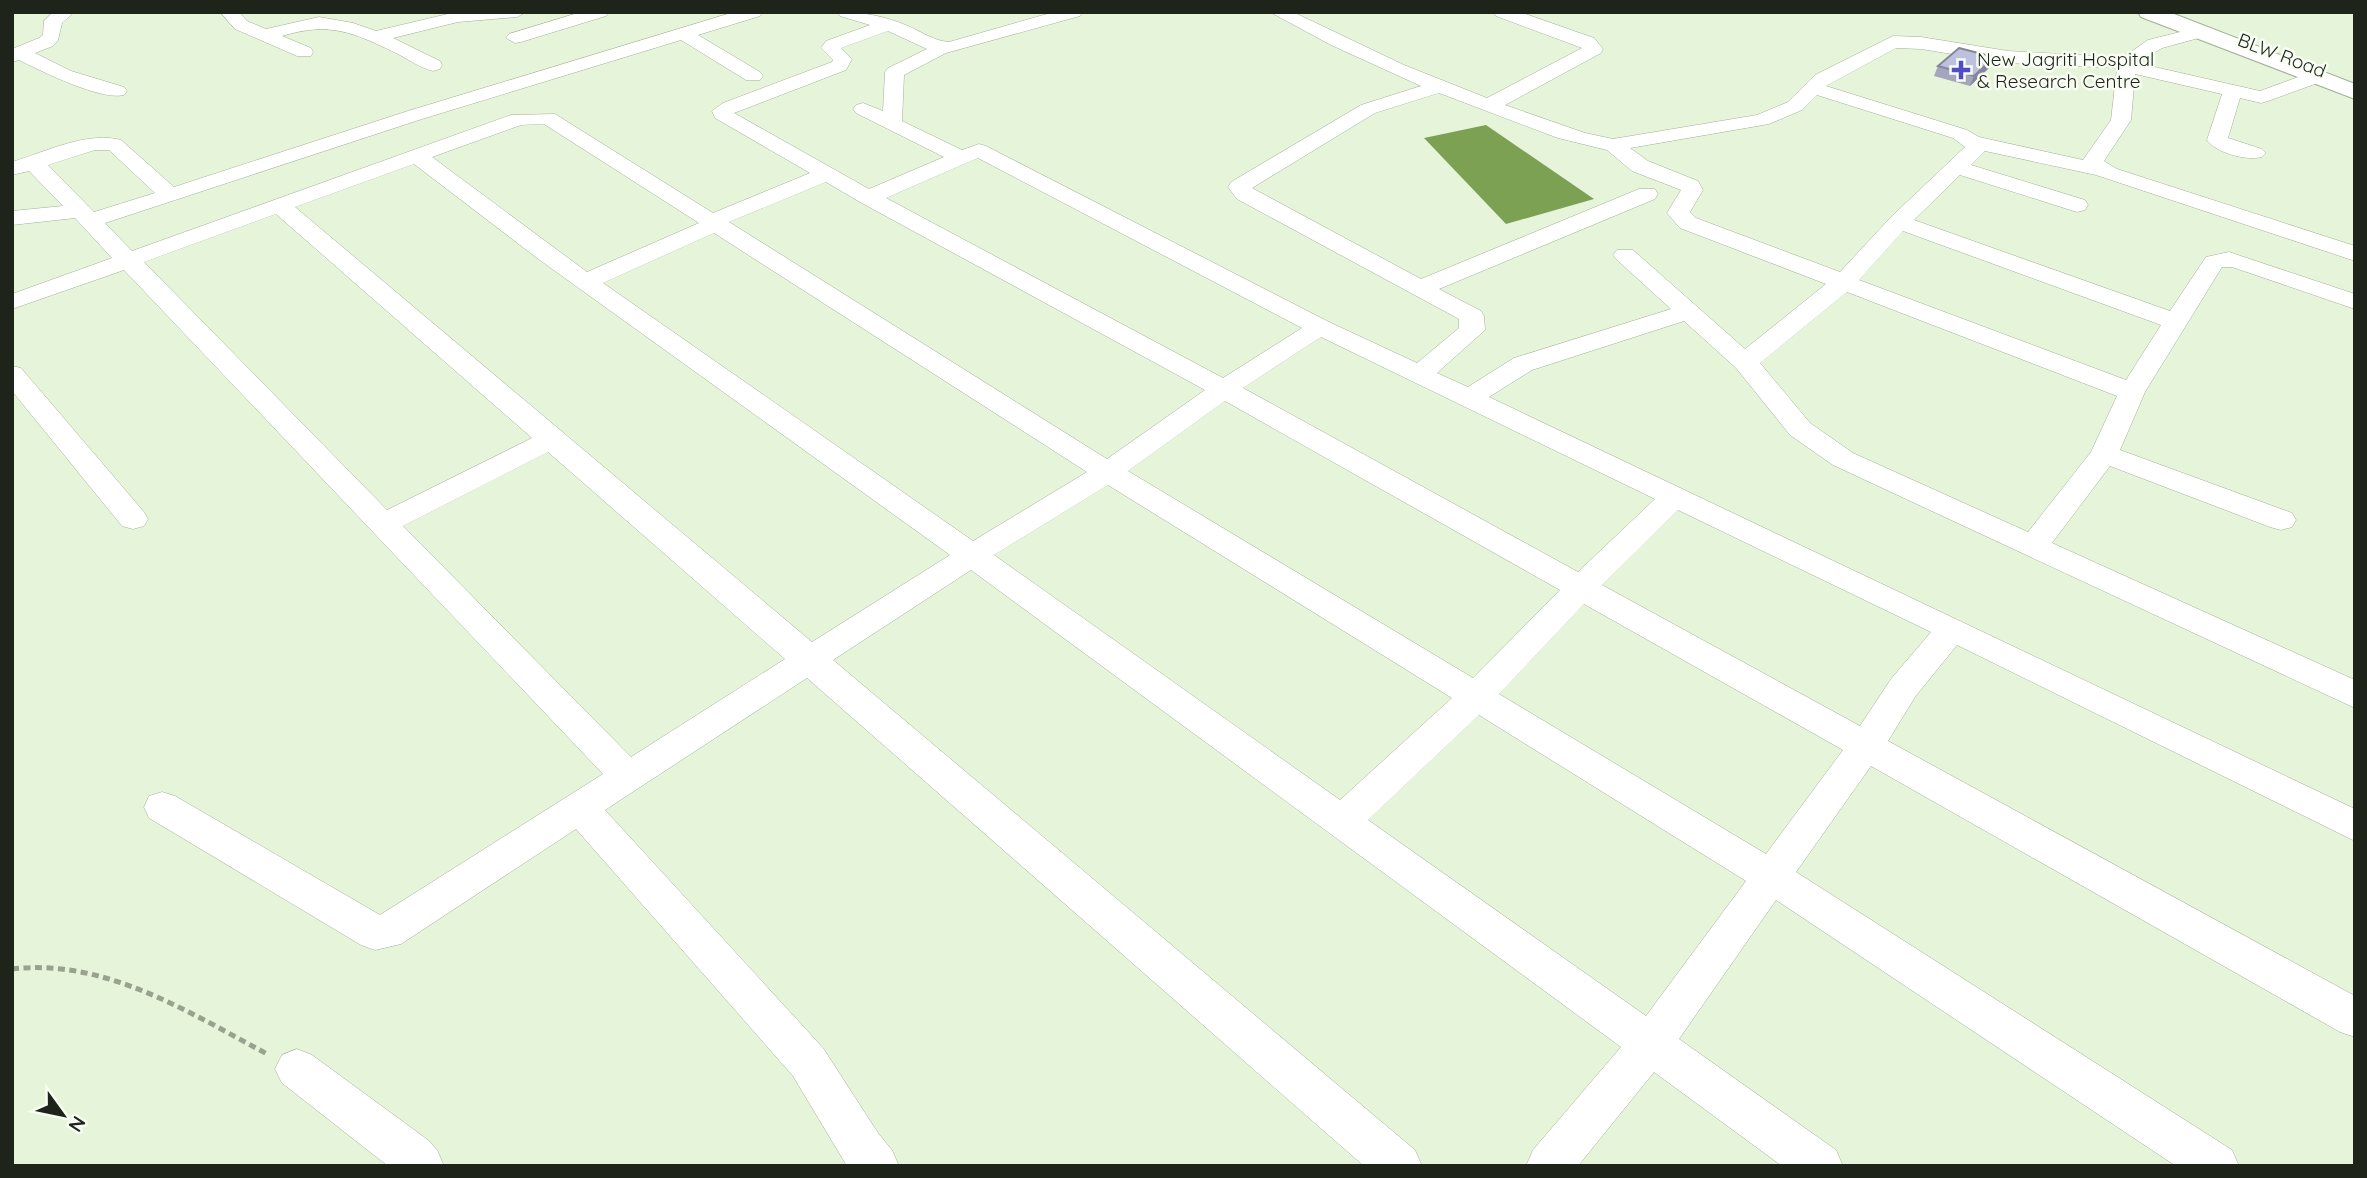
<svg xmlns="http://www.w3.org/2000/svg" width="2367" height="1178" viewBox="0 0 2367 1178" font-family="Quicksand,sans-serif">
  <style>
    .water { fill: #7ca152 }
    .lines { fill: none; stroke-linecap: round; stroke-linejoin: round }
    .street-casing { stroke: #a3b096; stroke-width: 1 }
    .primary-casing { stroke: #a3b096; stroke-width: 2 }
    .path { stroke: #98a28e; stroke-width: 5; stroke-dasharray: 7 4.5; stroke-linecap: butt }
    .street { fill: #fff; fill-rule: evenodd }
    .primary { fill: #fff; fill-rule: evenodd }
    .wall { fill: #a3a6be }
    .shaded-wall { fill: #84879b }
    .building { fill: #bdc1dd; stroke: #84879b; stroke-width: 2 }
    .poi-dot { fill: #514ec5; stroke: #f8fef3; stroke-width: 2.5 }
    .labels { text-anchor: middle; stroke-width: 5; stroke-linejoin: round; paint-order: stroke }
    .far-street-label { font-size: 19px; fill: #1f241a; stroke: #f8fef3 }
    .far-poi-label { font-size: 19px; fill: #1f241a; stroke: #f8fef3; text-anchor: start }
  </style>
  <rect width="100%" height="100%" fill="#e6f4d9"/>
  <path class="water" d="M1486 125 1594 199 1506 224 1424 138Z"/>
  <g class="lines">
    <g class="street-casing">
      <g id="street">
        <path d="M53 12H74L62 23 58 40 53 46 35 53 71 71 124 87 127 91 124 95C101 101 41 71 19 60L12 62V49L39 38 43 35 44 21Z"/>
        <path d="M220 12H239L247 21 266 29 319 17 353 23 376 31 456 12H526L517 17 458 22 393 38 440 61 442 65 440 69 433 71C421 68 409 60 398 54 354 33 331 21 282 36L311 48 313 52 311 56H297L235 29Z"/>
        <path d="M581 12H609L606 16 521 42 515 43 506 38 509 34Z"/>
        <path d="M734 12H763L760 16 698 35 760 72 763 76 760 80H746L681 40 422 119 105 223 132 251 511 115 555 114 713 213 810 173 715 118 712 111 723 103 832 62 833 60 821 48 826 41 870 25 840 16 837 12C863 12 884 16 908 26 922 32 934 41 949 42L1054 12H1083L1080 16 946 53 904 75 902 121 962 150 979 144 986 146 1329 322 1417 363 1459 328V319L1237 199 1228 187 1231 182 1361 105 1421 86 1331 45 1270 12H1293L1404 65 1487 98 1582 48 1496 16 1493 12H1520L1594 38 1603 49 1601 53 1505 105 1585 133 1613 139 1757 115 1788 102 1815 75 1893 36 1921 37 2008 51 2113 57 2128 54 2148 40 2200 27 2206 28 2209 32 2206 36 2162 48 2137 63 2260 91 2309 73H2323L2326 77 2323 81 2268 101 2261 103 2240 98 2228 138 2262 149 2266 153 2262 157C2247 161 2216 153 2207 140L2222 94 2135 74 2131 120 2104 161 2117 169 2355 246V261L2096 175 1985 151 1971 165 2085 200 2088 205 2085 210 2077 212 1960 175 1914 220 2170 311 2206 257 2229 252 2355 294V309L2232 267H2222L2145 392 2120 450 2292 513 2296 520 2292 527 2281 530 2270 527 2110 466 2052 543 2355 680V708L1833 465 1790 435 1736 368 1684 321 1532 370 1489 397 2355 809V841L1957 645 1915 697 1888 741 2355 996V1037L2340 1032 1871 766 1796 872 2232 1150 2239 1166H2176L1776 900 1679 1039 1836 1150 1843 1166H1782L1654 1072 1578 1166H1526L1533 1150 1621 1047 971 570 833 660 1415 1150 1422 1166H1364L807 678 605 810 823 1048 878 1133 892 1150 899 1166H847L793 1076 576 829 401 944 375 950 361 945 149 818 144 807 149 796 162 792 175 796 380 915 603 774 124 270 12 309V294L112 258 75 218 12 225V211L63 206 29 171 12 175V162C45 152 87 131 121 140L174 187 408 111ZM888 31 927 49 888 68 885 72 883 111 863 103 856 105 853 109 856 113 944 157 869 189 734 113 846 70 852 59 841 48ZM1896 48 1921 49 2008 63 2117 68 2111 120 2083 160 1979 137 1967 130 1826 86ZM1439 93 1558 138 1607 150 1632 171 1681 190 1667 213 1680 228 1826 284 1745 349 1633 250H1617L1613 255 1617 260 1671 309 1514 358 1468 387 1437 373 1485 330 1484 316 1481 311 1439 289 1655 199 1658 194 1655 189H1639L1421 279 1252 188 1375 113ZM1817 95 1953 138 1965 147 1891 217 1840 272 1696 218 1690 212 1703 190 1698 181 1648 161 1630 148 1769 124 1802 110ZM544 124 699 223 587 272 432 157 521 125ZM95 150H109L155 193 94 212 48 165ZM978 158 1302 328 1223 378 886 198ZM414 164 537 258 950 555 812 642 295 207ZM826 182 860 202 1205 390 1107 459 729 222ZM276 214 532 438 387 510 144 262ZM1903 231 2161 325 2126 380 1859 280ZM714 233 1087 472 973 541 603 283ZM1847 292 2117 396 2091 452 2028 532 1853 453 1810 423 1760 363ZM1321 337 1655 499 1578 572 1243 388ZM1225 401 1560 590 1473 678 1128 471ZM548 452 785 659 631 757 403 526ZM1108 485 1452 698 1340 800 994 555ZM1678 510 1931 632 1891 679 1860 726 1602 585ZM1584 604 1843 750 1766 854 1499 694ZM1479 715 1746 881 1646 1016 1368 820Z"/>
        <path d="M12 366 21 368 144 512 148 519 144 526 133 529 122 526 12 391Z"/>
        <path d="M297 1049 312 1055 428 1140 437 1150 444 1166H388L282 1083 275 1069 282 1055Z"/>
      </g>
    </g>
    <g class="primary-casing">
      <path id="primary" d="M2138 12H2169L2355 84V99L2141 17Z"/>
    </g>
    <path class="path" d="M12 969C105 958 190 1013 269 1055"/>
    <use href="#street" class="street"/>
    <use href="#primary" class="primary"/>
  </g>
  <path class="wall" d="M1994 57 1990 67 1970 86 1934 76 1938 66Z"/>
  <path class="shaded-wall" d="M1994 57 1990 67 1970 86 1974 76Z"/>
  <path class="building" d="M1959 48 1994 57 1974 76 1938 66Z"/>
  <path class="poi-dot" d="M1957.5 59.5h7v7h7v7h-7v7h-7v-7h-7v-7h7z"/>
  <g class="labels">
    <g class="far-street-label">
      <text transform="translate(2282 55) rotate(21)" y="7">BLW Road</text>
    </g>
    <g class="far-poi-label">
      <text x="1977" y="66">New Jagriti Hospital<tspan x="1977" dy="22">&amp; Research Centre</tspan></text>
    </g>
  </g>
  <rect width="2367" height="1178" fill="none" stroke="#1f241a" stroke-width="28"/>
  <g transform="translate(63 1115) rotate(123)" stroke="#f8fef3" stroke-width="5" paint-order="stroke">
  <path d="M0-5L12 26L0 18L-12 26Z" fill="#1f241a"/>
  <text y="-10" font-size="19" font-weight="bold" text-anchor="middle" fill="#1f241a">N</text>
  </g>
</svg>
